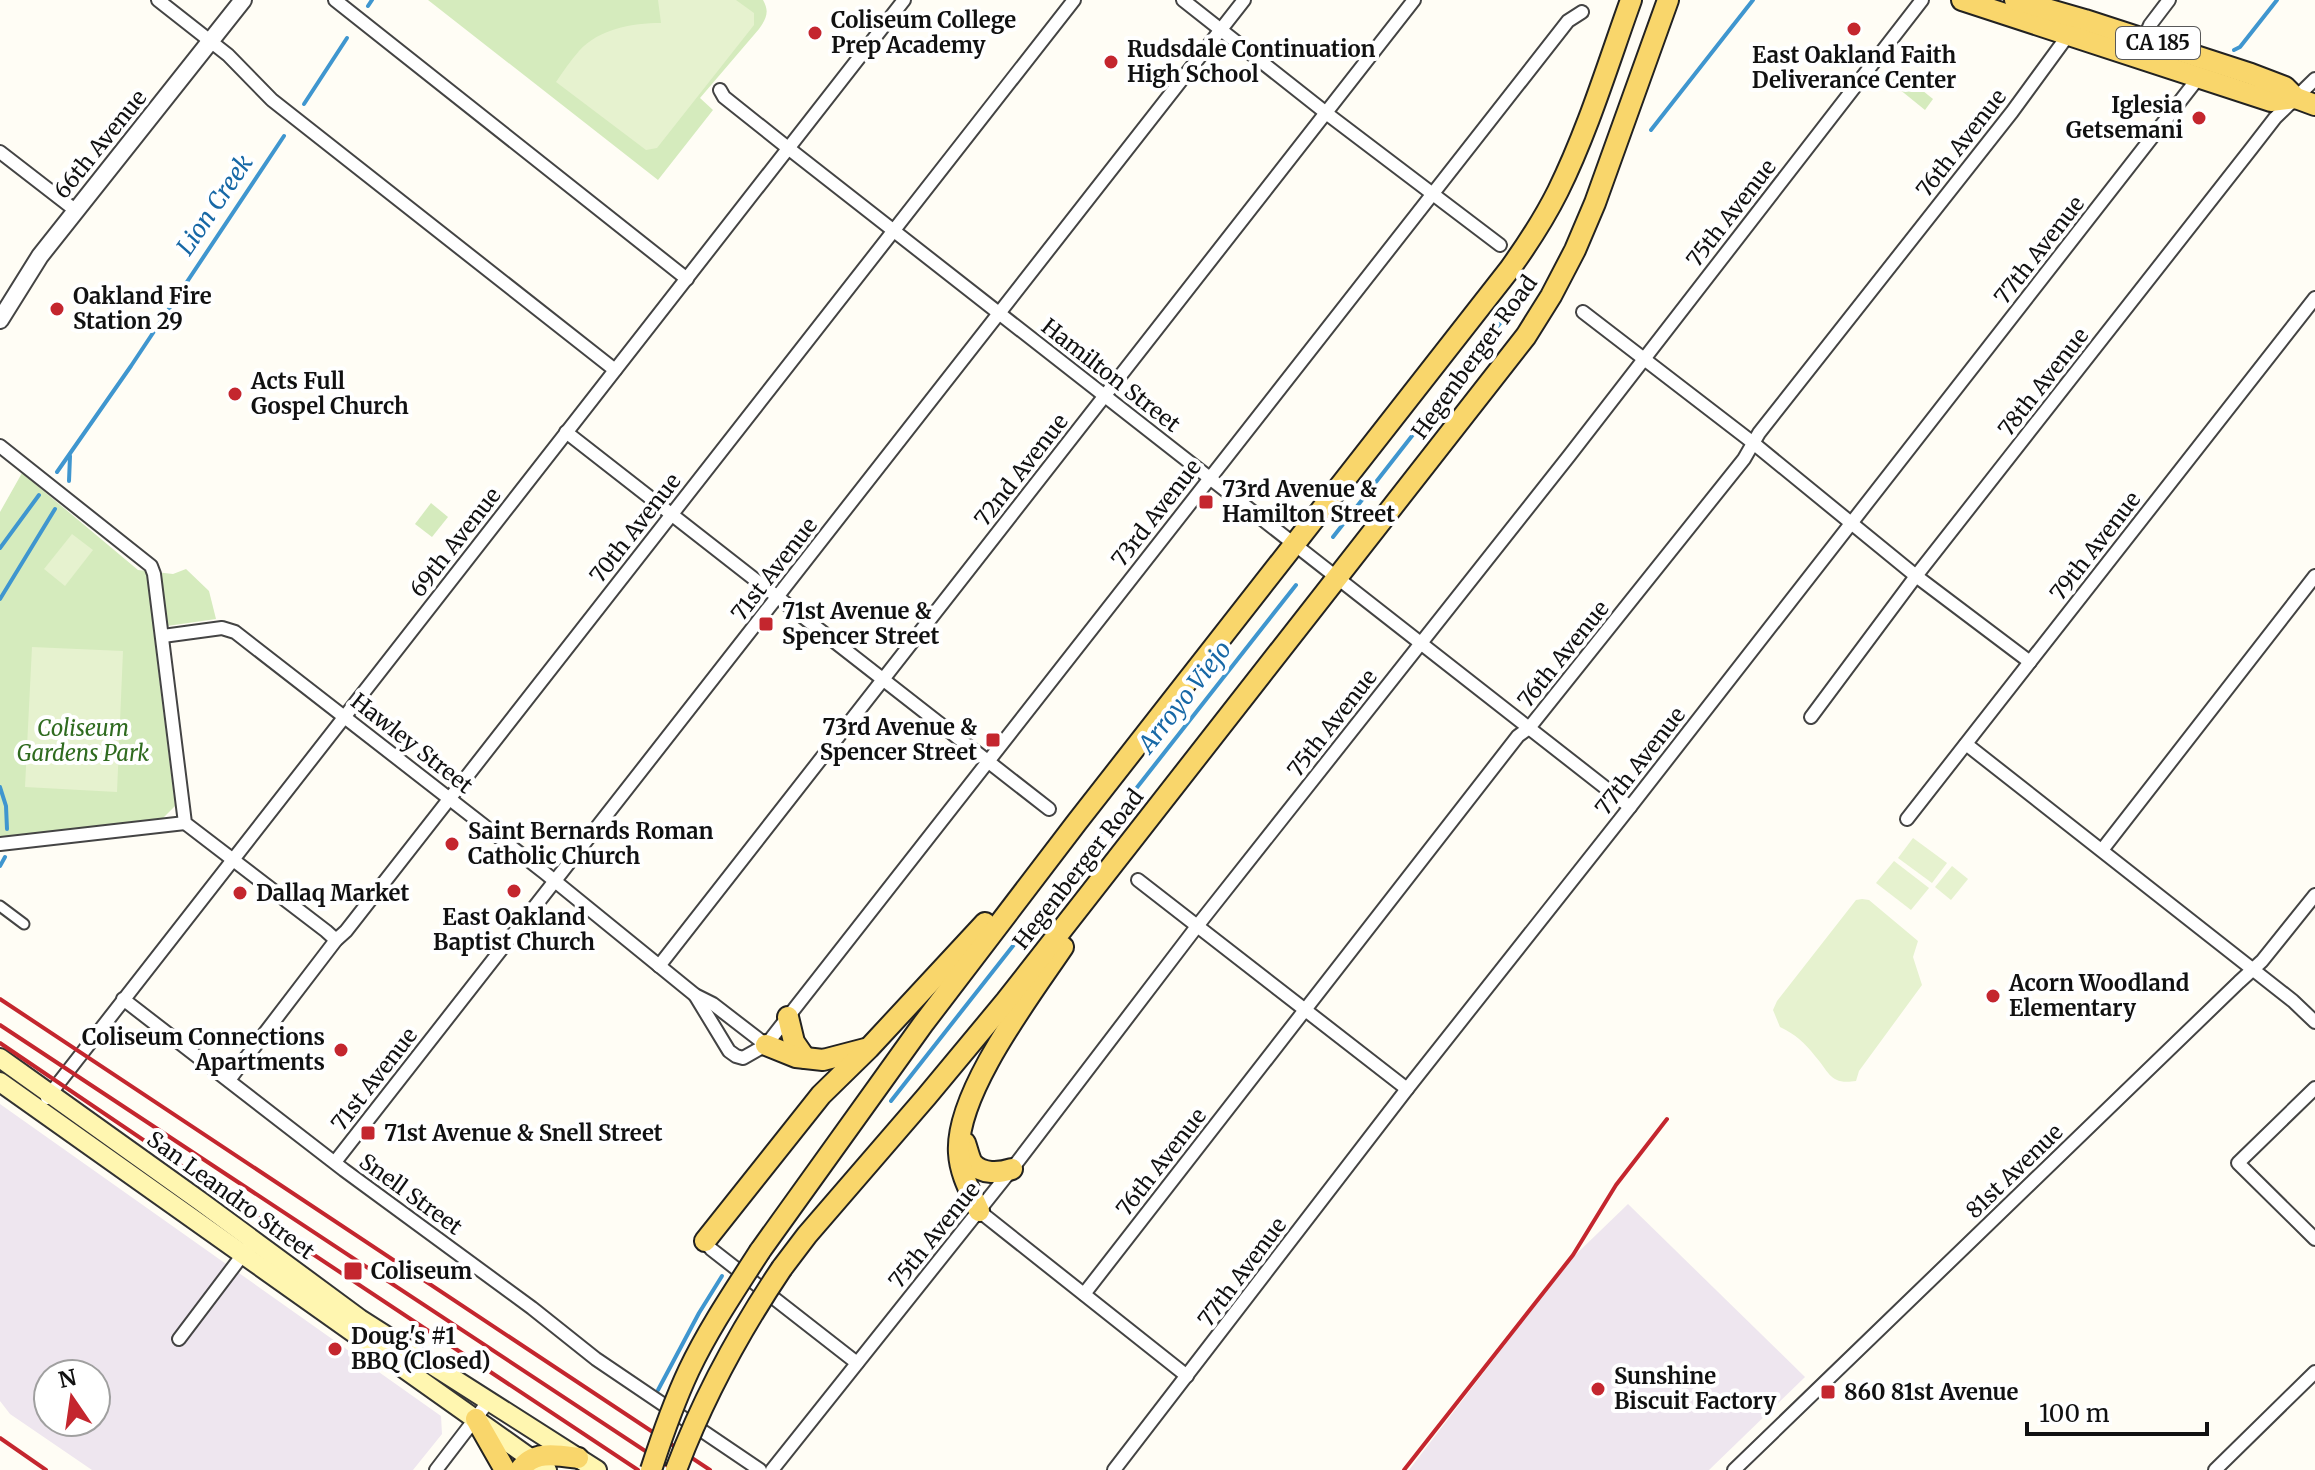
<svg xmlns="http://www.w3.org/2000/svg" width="2315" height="1470" viewBox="0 0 2315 1470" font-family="Merriweather,serif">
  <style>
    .industrial { fill: #eee6ef; fill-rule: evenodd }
    .green { fill: #d5ebbd }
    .pitch { fill: #e6f2cf }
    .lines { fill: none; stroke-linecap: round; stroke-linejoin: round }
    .stream { stroke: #3f96cf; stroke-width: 4 }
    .pedestrian-casing { stroke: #444; stroke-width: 13 }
    .minor-casing { stroke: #444; stroke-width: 16 }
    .tertiary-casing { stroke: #444; stroke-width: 20 }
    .secondary-casing { stroke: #333; stroke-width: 22 }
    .primary-casing { stroke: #222; stroke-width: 24 }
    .pedestrian { stroke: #fff; stroke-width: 9 }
    .minor { stroke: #fff; stroke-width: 12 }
    .tertiary { stroke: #fff; stroke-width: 16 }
    .secondary { stroke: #fff6b0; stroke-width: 18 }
    .primary { stroke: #f9d66b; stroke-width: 20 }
    .rail { stroke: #c4262e; stroke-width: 4 }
    .primary-bridge-casing { stroke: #222; stroke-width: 24; stroke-linecap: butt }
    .primary-bridge { stroke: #f9d66b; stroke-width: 20 }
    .poi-dot { fill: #c4262e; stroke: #fff; stroke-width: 3 }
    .labels { text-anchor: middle; stroke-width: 8; stroke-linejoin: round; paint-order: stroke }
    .shield { fill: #fff; stroke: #585858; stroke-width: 2 }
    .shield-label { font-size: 20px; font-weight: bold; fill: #111 }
    .poi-label { font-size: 22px; font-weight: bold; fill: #111; stroke: #fff; text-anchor: start }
    .street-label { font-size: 22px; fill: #111; stroke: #fff }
    .park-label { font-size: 22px; font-style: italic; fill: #2f6b1f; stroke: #fff }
    .water-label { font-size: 24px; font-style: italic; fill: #1768a6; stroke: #fff }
  </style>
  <rect width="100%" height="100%" fill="#fffdf5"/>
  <g class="industrial">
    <path d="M0 1104 441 1416 442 1434 413 1470H92L10 1414 0 1401ZM48 1374H96V1422H48Z"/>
    <path d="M1628 1204 1805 1377 1709 1470H1409L1569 1261Z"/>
  </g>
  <g class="green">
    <path d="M428 0H763C770 12 766 19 759 29L700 98 713 110 658 180Z"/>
    <path d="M1892 66 1933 99 1925 110 1883 76Z"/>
    <path d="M22 473 138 570 173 574 186 569 209 591 216 619 153 628 175 806 163 818 0 837V512Z"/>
    <path d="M431 503 448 517 432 537 415 524Z"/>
  </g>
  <g class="pitch">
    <path d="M658 0H736L754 13V25L657 148 646 150 556 82C563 72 570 61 579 51 599 29 632 23 661 23Z"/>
    <path d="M72 534 93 550 65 586 44 569Z"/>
    <path d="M32 647 123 651 117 792 25 787Z"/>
    <path d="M1913 838 1947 863 1932 883 1898 858Z"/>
    <path d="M1894 861 1929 888 1911 910 1876 883Z"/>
    <path d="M1952 866 1968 879 1951 900 1935 887Z"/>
    <path d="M1862 899 1869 900 1918 941 1913 957 1922 985 1859 1071 1856 1081C1830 1085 1830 1073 1815 1056 1805 1043 1795 1034 1780 1027L1773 1010 1777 1001 1856 900Z"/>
  </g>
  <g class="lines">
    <g class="stream">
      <path d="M368 6 372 0"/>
      <path d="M2234 50 2240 47 2277 0"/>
      <path d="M304 104 347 38"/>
      <path d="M1651 130 1753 0"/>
      <path d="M57 472 131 366 284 136"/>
      <path d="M69 481 70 456"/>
      <path d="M1333 537 1526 290"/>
      <path d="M0 548 39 495"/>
      <path d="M0 599 55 509"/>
      <path d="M0 787 6 806 7 829"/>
      <path d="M1102 832 1296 585"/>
      <path d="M0 866 5 857"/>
      <path d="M891 1101 1082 858"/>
      <path d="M658 1390 699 1313 722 1276"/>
    </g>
    <g class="pedestrian-casing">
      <path id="pedestrian" d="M0 906 24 924"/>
    </g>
    <g class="minor-casing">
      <g id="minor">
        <path d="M158 0 228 55 272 100 615 370"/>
        <path d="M335 0 687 279"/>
        <path d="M1183 0 1330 116 1500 245"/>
        <path d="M2144 39 2150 25 2169 0"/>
        <path d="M720 90 724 97 788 148 1630 807"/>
        <path d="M0 152 75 210"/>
        <path d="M1583 312 1752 442 1916 576 2030 662"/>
        <path d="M566 432 1049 809"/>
        <path d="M0 446 151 566 154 574 185 823 326 931 336 940"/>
        <path d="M163 636 222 628 235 632 545 873 695 995 713 1004 766 1045"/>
        <path d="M1811 717 1916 576 2251 149 2275 118 2315 79"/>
        <path d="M1966 744 2293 1001 2315 1022"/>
        <path d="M1907 819 2315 298"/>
        <path d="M0 844 185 823"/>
        <path d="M2102 850 2315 576"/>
        <path d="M1138 880 1407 1089"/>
        <path d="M659 966 1414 0"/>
        <path d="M695 995 729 1051 736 1056 743 1058 766 1045 1568 21 1582 12"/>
        <path d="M123 999 344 1170 532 1308 596 1359 760 1470"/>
        <path d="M229 1080 336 940 346 931 1074 0"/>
        <path d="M2315 1088 2238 1163 2315 1239"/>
        <path d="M47 1098 904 0"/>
        <path d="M335 1162 1244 0"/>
        <path d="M979 1211 1187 1376"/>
        <path d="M705 1241 711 1249 857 1363"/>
        <path d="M1084 1294 1518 736 1529 728 1744 459 1759 433 2012 112 2069 34"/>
        <path d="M179 1339 247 1249"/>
        <path d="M436 1470 488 1402"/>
        <path d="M772 1470 1012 1169 1198 925 1569 456 1922 0"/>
        <path d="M1114 1470 1407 1089 1630 807 2199 77"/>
        <path d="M1734 1470 2239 982 2262 961 2315 895"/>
        <path d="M2215 1470 2315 1372"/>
      </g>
    </g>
    <g class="tertiary-casing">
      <path id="tertiary" d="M0 320 40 256 243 0"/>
    </g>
    <g class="secondary-casing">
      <g id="secondary">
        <path d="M0 1058 200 1201 360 1319 597 1470"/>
        <path d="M0 1082 547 1470"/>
      </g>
    </g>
    <g class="primary-casing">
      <g id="primary">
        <path d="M1962 0 2271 101 2296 98"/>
        <path d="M2015 0 2085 20 2251 74 2285 87 2296 98 2315 105"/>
        <path d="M788 1017 794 1042 805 1058"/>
        <path d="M766 1045 796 1057 823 1060 865 1049"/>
        <path d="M965 1143C967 1148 969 1158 972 1163 982 1175 1000 1173 1012 1169"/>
        <path d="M979 1211C971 1193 960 1174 959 1153 955 1094 1030 996 1063 947"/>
        <path d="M705 1241 821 1095 869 1048 985 923"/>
        <path d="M760 1251 923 1024 1077 822 1509 270C1527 245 1544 219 1558 191 1588 130 1608 64 1631 0"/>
        <path d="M782 1268 807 1235 927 1096 1006 1001 1526 336 1551 296 1575 250 1595 203 1668 0"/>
        <path d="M476 1419 505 1470"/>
        <path d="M520 1470C533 1450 557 1455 578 1458"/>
      </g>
    </g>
    <use href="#pedestrian" class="pedestrian"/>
    <use href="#minor" class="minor"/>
    <use href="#tertiary" class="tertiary"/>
    <use href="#secondary" class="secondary"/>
    <use href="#primary" class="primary"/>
    <g class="rail">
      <path d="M0 999 710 1470"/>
      <path d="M0 1025 674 1470"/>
      <path d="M0 1043 278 1231 638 1470"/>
      <path d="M0 1438 46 1470"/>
      <path d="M1404 1470 1573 1255 1616 1185 1667 1119"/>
    </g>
    <g class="primary-bridge-casing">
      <g id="primary-bridge">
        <path d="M651 1470C662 1436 674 1402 689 1370 709 1328 735 1290 760 1251"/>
        <path d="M676 1470C703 1398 739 1332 782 1268"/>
      </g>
    </g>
    <use href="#primary-bridge" class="primary-bridge"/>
  </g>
  <g class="poi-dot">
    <circle cx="1854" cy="29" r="8"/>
    <circle cx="815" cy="33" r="8"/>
    <circle cx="1111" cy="62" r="8"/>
    <circle cx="2199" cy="118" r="8"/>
    <circle cx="57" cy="309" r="8"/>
    <circle cx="235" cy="394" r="8"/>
    <rect x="1198" y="494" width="16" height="16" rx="4"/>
    <rect x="758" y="616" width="16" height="16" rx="4"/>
    <rect x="985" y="732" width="16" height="16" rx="4"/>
    <circle cx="452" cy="844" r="8"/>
    <circle cx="514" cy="891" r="8"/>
    <circle cx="240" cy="893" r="8"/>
    <circle cx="1993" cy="996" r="8"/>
    <circle cx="341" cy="1050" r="8"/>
    <rect x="360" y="1125" width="16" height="16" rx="4"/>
    <rect x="343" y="1261" width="20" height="20" rx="4"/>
    <circle cx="335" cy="1349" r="8"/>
    <circle cx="1598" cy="1389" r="8"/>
    <rect x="1820" y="1384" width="16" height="16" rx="4"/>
  </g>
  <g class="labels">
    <rect class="shield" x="2116" y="27" width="84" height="32" rx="6"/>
    <g class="shield-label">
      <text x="2158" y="50">CA 185</text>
    </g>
    <g class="poi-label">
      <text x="831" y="28">Coliseum College<tspan x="831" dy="25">Prep Academy</tspan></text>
      <text x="1127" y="57">Rudsdale Continuation<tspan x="1127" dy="25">High School</tspan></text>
      <text x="1854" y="63" text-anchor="middle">East Oakland Faith<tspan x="1854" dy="25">Deliverance Center</tspan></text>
      <text x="2183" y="113" text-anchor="end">Iglesia<tspan x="2183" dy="25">Getsemani</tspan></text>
      <text x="73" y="304">Oakland Fire<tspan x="73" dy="25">Station 29</tspan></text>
      <text x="251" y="389">Acts Full<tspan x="251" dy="25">Gospel Church</tspan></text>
      <text x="1222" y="497">73rd Avenue &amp;<tspan x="1222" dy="25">Hamilton Street</tspan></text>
      <text x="782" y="619">71st Avenue &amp;<tspan x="782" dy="25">Spencer Street</tspan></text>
      <text x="977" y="735" text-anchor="end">73rd Avenue &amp;<tspan x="977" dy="25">Spencer Street</tspan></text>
      <text x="468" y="839">Saint Bernards Roman<tspan x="468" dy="25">Catholic Church</tspan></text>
      <text x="256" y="901">Dallaq Market</text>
      <text x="514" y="925" text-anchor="middle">East Oakland<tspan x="514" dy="25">Baptist Church</tspan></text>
      <text x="2009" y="991">Acorn Woodland<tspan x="2009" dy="25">Elementary</tspan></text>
      <text x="325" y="1045" text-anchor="end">Coliseum Connections<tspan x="325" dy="25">Apartments</tspan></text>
      <text x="384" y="1141">71st Avenue &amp; Snell Street</text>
      <text x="371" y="1279">Coliseum</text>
      <text x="351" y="1344">Doug's #1<tspan x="351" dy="25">BBQ (Closed)</tspan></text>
      <text x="1614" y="1384">Sunshine<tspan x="1614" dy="25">Biscuit Factory</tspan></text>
      <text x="1844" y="1400">860 81st Avenue</text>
    </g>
    <g class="street-label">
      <text transform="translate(1961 143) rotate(-52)" y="8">76th Avenue</text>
      <text transform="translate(100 144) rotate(-51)" y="8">66th Avenue</text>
      <text transform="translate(1731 213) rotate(-52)" y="8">75th Avenue</text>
      <text transform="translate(2039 250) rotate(-52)" y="8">77th Avenue</text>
      <text transform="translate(1474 357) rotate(-54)" y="8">Hegenberger Road</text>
      <text transform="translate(1111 375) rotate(38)" y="8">Hamilton Street</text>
      <text transform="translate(2043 382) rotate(-52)" y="8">78th Avenue</text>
      <text transform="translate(1021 470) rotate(-52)" y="8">72nd Avenue</text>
      <text transform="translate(1156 513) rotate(-52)" y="8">73rd Avenue</text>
      <text transform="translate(635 528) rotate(-52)" y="8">70th Avenue</text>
      <text transform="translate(455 542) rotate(-52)" y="8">69th Avenue</text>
      <text transform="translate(2095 546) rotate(-52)" y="8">79th Avenue</text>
      <text transform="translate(774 569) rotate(-52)" y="8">71st Avenue</text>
      <text transform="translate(1563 654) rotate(-51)" y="8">76th Avenue</text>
      <text transform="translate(1332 723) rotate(-52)" y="8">75th Avenue</text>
      <text transform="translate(412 743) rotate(38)" y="8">Hawley Street</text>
      <text transform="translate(1640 761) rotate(-52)" y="8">77th Avenue</text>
      <text transform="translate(1078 869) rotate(-52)" y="8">Hegenberger Road</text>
      <text transform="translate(374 1079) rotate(-52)" y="8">71st Avenue</text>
      <text transform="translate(1161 1162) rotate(-52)" y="8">76th Avenue</text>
      <text transform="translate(2014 1171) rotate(-44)" y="8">81st Avenue</text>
      <text transform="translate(411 1194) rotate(36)" y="8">Snell Street</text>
      <text transform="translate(231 1195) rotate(36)" y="8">San Leandro Street</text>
      <text transform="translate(934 1235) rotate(-51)" y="8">75th Avenue</text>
      <text transform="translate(1242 1272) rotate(-53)" y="8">77th Avenue</text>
    </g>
    <g class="park-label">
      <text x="83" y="736">Coliseum<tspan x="83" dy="25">Gardens Park</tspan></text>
    </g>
    <g class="water-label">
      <text transform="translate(215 205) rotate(-56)" y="8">Lion Creek</text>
      <text transform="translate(1185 697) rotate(-52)" y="8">Arroyo Viejo</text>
    </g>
  </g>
  <g transform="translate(72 1398) rotate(347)"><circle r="38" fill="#ffffff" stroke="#a0a0a0" stroke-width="2"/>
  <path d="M0-6L14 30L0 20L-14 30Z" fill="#c4262e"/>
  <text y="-12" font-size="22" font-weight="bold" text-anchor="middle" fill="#111111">N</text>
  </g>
  <path d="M2027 1422v12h180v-12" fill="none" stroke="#111111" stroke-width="4"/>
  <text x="2039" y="1422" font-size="24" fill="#111111" stroke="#ffffff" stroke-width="6" paint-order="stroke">100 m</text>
</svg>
